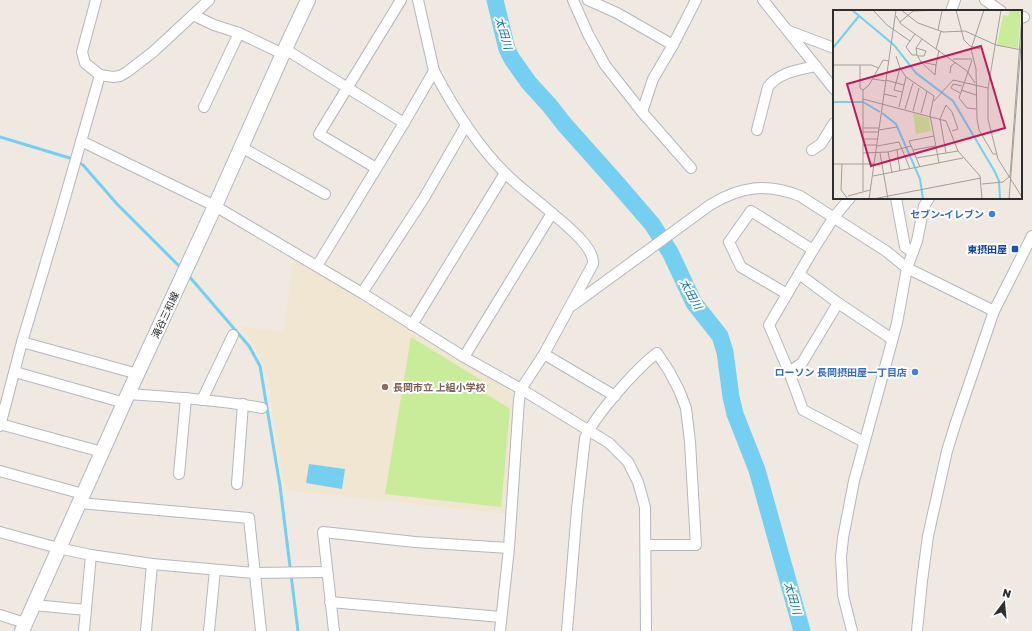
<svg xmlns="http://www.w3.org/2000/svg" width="1032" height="631" viewBox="0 0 1032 631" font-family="'Golos Text','Noto Sans JP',sans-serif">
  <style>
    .education { fill: #f0e6d1 }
    .pitch { fill: #c9ec9a }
    .water { fill: #75cff0 }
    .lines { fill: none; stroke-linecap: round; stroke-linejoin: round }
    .stream { stroke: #75cff0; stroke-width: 3 }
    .river { stroke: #75cff0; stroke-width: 17 }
    .street-casing { stroke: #b4b7c1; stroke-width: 12 }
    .secondary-casing { stroke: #b4b7c1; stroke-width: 16 }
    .street { stroke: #fff; stroke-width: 10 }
    .secondary { stroke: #fff; stroke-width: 14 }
    .shop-dot { fill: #3f7fe0; stroke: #fff; stroke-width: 1.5 }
    .transit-dot { fill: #1a4fb4; stroke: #fff; stroke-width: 1.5 }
    .education-dot { fill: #8d6e63; stroke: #fff; stroke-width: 1.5 }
    .labels { text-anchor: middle; stroke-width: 4; stroke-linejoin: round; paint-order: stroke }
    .shop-label { font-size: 10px; font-weight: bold; fill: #366cbe; stroke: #fff; text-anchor: end }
    .transit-label { font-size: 10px; font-weight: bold; fill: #164399; stroke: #fff; text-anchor: end }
    .street-label { font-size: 10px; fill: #2e2e2e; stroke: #fff }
    .education-label { font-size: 10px; font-weight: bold; fill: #785e54; stroke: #fff; text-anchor: start }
    .water-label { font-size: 11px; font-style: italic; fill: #0d6fa3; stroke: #fff }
    .inset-river { fill: none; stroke: #75cff0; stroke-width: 2 }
    .inset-road { fill: none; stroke: #a29e99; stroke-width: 1 }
    .view { fill: #c2185b; fill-opacity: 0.15; stroke: #c2185b; stroke-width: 2 }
    .inset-edge { fill: none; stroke: #2e2e2e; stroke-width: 2 }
  </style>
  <rect width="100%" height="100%" fill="#efe9e1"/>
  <path class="education" d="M293 258 516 395 506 514 285 490 271 405 268 378 259 353 240 326 284 332Z"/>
  <path class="pitch" d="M411 337 489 385 485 393 510 409 501 507 385 494Z"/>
  <path class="water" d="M309 464 345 469 342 489 306 483Z"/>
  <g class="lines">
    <g class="stream">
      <path d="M0 137 73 159 83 165 117 204 181 268"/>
      <path d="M188 275 249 346 260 366 280 486 298 631"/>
    </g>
    <path class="river" d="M495 0 507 49 512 59 529 83 550 106 564 124 614 180 652 224 670 252 694 303 720 336 725 352 731 397 735 414 757 470 802 631"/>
    <g class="street-casing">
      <g id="street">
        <path d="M96 0 82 52 85 63 100 75 113 77 120 76 127 72 153 52 209 0"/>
        <path d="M418 0 434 71"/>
        <path d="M573 0 588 34 605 65 642 112 653 79 673 45"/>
        <path d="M588 0 617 13 673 45 696 0"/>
        <path d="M763 0 834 89"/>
        <path d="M985 0 1001 11"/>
        <path d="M951 11 955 0"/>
        <path d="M193 15 214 25 239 33 283 54"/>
        <path d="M1021 18 1024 17"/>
        <path d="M789 31 834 48"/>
        <path d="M285 49 404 123"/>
        <path d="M204 107 239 33"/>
        <path d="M642 112 691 168"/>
        <path d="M757 130 768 87C779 72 799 70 816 66"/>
        <path d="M81 141 215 206 362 293 464 357 521 389 609 443 628 462 638 482 645 507 646 631"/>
        <path d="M241 147 325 194"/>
        <path d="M812 150 821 144 834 123"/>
        <path d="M376 168 319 134 401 0"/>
        <path d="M850 198 834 217 813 250 769 325 789 372 803 410 864 442"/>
        <path d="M896 198 905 247 913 252"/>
        <path d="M317 266 404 123 434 71C453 107 476 144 505 173 518 186 533 197 547 209 560 220 595 246 593 264L544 354 521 389 519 400 509 548 500 631"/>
        <path d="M799 274 838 303 892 339"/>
        <path d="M362 293 424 198 466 125"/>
        <path d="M787 294 741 267 729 242 751 211 813 250"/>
        <path d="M573 305 710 205C741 186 766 183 800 196L886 251 907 268 994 311"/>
        <path d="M412 325 505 173"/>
        <path d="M22 342 138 374"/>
        <path d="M544 354 615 396"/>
        <path d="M464 357 552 213"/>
        <path d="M15 372 125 403"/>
        <path d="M789 372 802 363 838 303"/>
        <path d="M128 394C173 397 218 400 262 408"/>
        <path d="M202 400 233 335"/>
        <path d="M0 424 102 452"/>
        <path d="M0 426 22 342 60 215 100 75"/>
        <path d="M0 471 83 494"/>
        <path d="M179 474 186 398"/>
        <path d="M237 484 243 404"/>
        <path d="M79 503 249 518 261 631"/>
        <path d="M0 532 58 548 91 555 152 564 254 573 326 572"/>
        <path d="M330 602 501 617"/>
        <path d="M34 605 86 610"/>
        <path d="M0 615 25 623"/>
        <path d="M84 631 91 555"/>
        <path d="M146 631 152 564"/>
        <path d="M209 631 215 570"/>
        <path d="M334 631 323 532 415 542 509 548"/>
        <path d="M567 631 577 509 585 438C596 414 636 369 657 353L669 371 679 390 686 408 690 442 696 545H646"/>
        <path d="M852 631 843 595 841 557 843 538 854 481 897 323 907 268 917 241 924 206 929 198"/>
        <path d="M917 631 922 581 928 536 947 451 956 422 994 311 1032 236"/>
      </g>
    </g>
    <g class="secondary-casing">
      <path id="secondary" d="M22 631 128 394 215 206 285 49 308 0"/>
    </g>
    <use href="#street" class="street"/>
    <use href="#secondary" class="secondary"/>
  </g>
  <g class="shop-dot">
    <circle cx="992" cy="214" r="4"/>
    <circle cx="915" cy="372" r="4"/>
  </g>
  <rect class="transit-dot" x="1011" y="245" width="8" height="8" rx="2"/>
  <circle class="education-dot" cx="385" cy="387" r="4"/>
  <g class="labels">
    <g class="shop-label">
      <text x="984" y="218">セブン-イレブン</text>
      <text x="907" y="376">ローソン 長岡摂田屋一丁目店</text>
    </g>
    <g class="transit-label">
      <text x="1007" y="253">東摂田屋</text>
    </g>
    <g class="street-label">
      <text transform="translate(165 315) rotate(-65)" y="4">滝谷三和線</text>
    </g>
    <g class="education-label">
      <text x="393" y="391">長岡市立 上組小学校</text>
    </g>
    <g class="water-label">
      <text transform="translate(504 33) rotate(74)" y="4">太田川</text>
      <text transform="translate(691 294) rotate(61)" y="4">太田川</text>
      <text transform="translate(793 598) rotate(74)" y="4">太田川</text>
    </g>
  </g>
  <g transform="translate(833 10)">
    <rect width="189" height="189" fill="#efe9e1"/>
    <path d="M177 0H188L185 38 164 35 170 5 175 6ZM80 103 96 108 98 121 83 124Z" fill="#c9ec9a"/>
    <path class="inset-river" d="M19 0 61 35 83 63 120 91 162 162 166 171 167 189M0 38 26 6M0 92H30L47 102M49 103 63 114 87 169 90 189"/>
    <path class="inset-road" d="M40 0 54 15 77 31 82 24M68 0 85 13 110 22 132 21 163 35 189 40M123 0 131 30 137 36 147 39M151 0 138 39 143 59 144 109 146 120 160 144H164M168 0 155 78V109L165 149 189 187M80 1 111 0M63 6 68 14 134 61 142 73M67 12 80 1M105 20 109 1M77 31 73 37 79 45H84M83 38 84 45 88 52 103 55 106 40M103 39 108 21M63 46 67 58M85 46H91L93 41 83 38 89 29M120 49H139M139 50 126 88 134 98 143 99M88 52 102 65 103 55M0 55H38L46 58M27 55V78L30 80V181M117 63 118 56 123 52M40 69 53 71M53 70 71 75M30 80 36 75 50 50 56 51M128 80 143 85M69 82 61 80 67 58 73 67M127 83 118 78 120 74 129 76M51 84 64 87M30 89 113 111 125 141 147 166 149 189M101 91 120 70 155 78M66 97 73 67 101 86 97 105 106 153M72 99 80 73M80 101 86 78M88 103 94 81M30 118H46M46 120 64 117M30 122H46M30 129H44M30 135H44M44 136 66 132 77 159M64 140 67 161M80 140 102 136M55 142 59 163M30 143 55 142 78 136M47 143 55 189M113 143 107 109 113 95 119 102 125 119 119 121M83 148 125 141M0 154H41M9 154 8 180 15 189M87 157 76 131 101 126M40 166 130 148M149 174 170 172 177 166 189 5M15 186 37 180M36 189 63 0M40 189 148 168M176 189 189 23"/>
    <path class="view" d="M148 36 172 118 38 156 14 74Z"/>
    <rect width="189" height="189" class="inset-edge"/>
  </g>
  <g transform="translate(1004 603) rotate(16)" stroke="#ffffff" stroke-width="3" paint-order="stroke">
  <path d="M0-3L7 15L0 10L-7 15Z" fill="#2e2e2e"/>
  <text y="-6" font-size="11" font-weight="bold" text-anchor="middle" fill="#2e2e2e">N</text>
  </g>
</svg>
